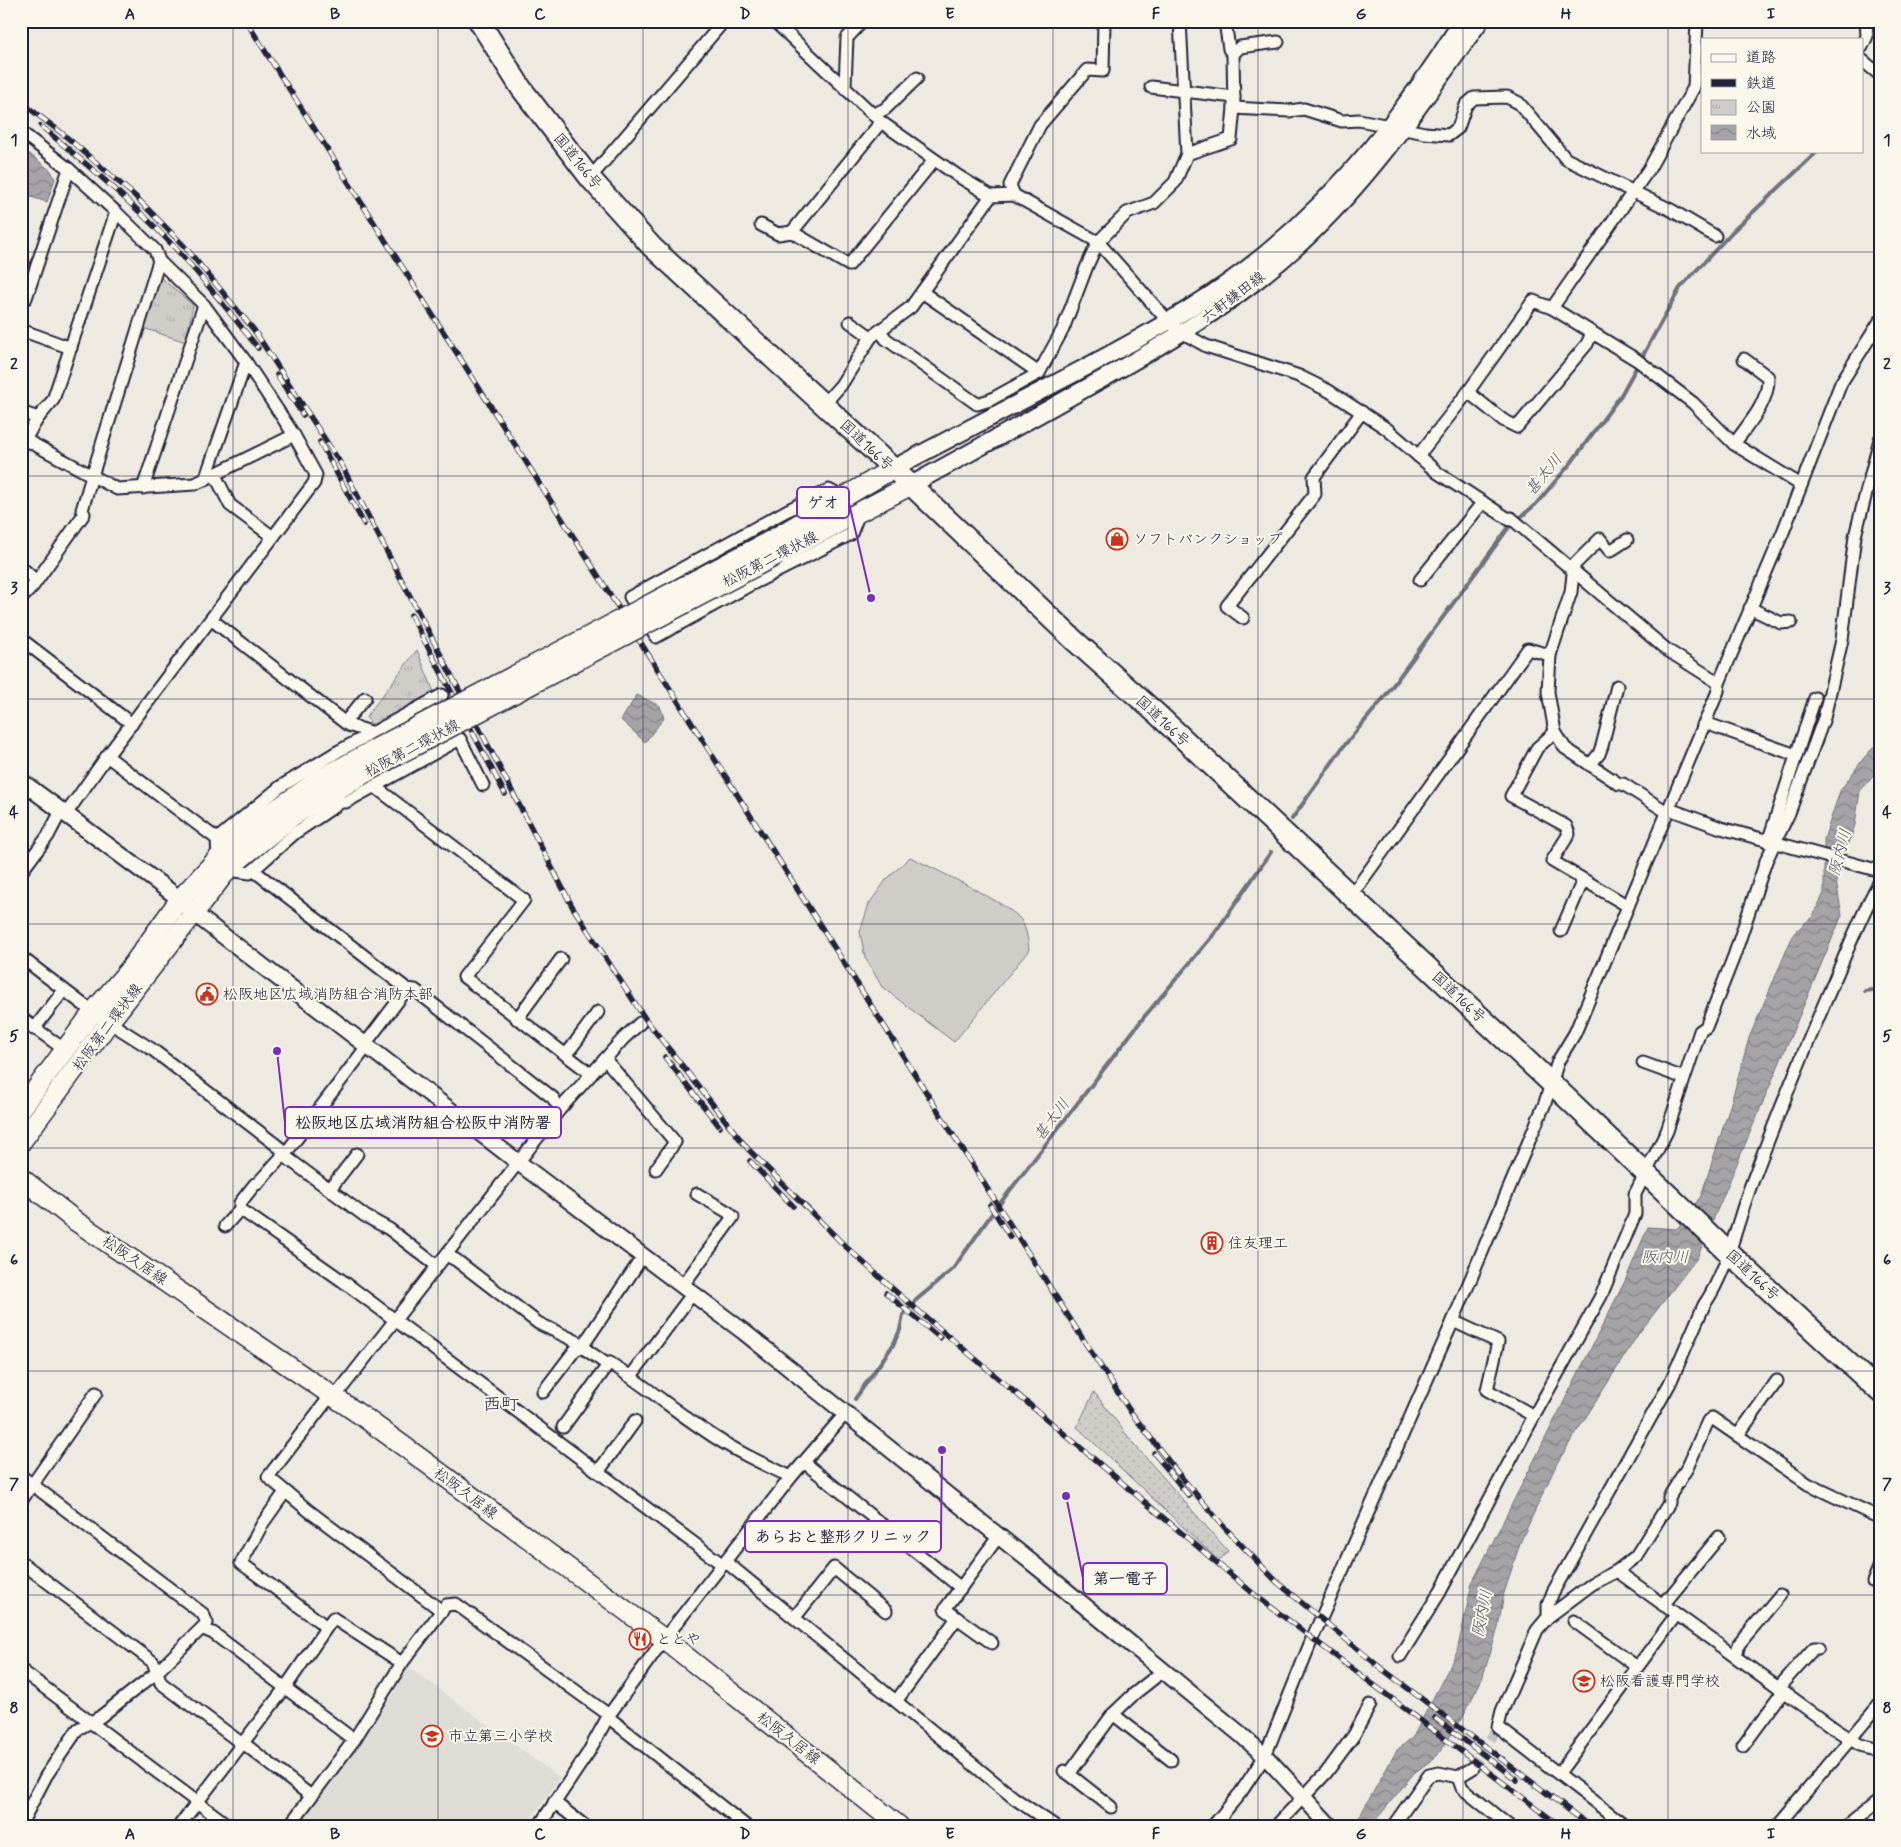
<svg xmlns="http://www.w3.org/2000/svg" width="1901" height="1847" viewBox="0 0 1901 1847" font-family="Mynerve,'Klee One',sans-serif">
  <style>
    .built { fill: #dfdbd5 }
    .grass { fill: url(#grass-dots); stroke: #797882 }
    .park { fill: url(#park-tufts); stroke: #797882 }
    .pitch { fill: #d0cdc9; stroke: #797882 }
    .water { fill: url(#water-waves); stroke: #716f7c }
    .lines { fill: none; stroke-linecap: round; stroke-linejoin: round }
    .stream { stroke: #716f7c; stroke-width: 4 }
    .minor-tunnel { stroke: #c5c2c1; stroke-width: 11; stroke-dasharray: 11 5.5; stroke-linecap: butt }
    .minor-casing { stroke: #22223b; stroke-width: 15 }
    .tertiary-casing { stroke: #22223b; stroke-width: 19 }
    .secondary-casing { stroke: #22223b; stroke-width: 20 }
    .primary-casing { stroke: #22223b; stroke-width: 22 }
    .trunk-casing { stroke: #22223b; stroke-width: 24 }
    .minor { stroke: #fbf7ec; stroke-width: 11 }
    .tertiary { stroke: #fbf7ec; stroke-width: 15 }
    .secondary { stroke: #fbf7ec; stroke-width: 16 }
    .primary { stroke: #fbf7ec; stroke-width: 19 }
    .trunk { stroke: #fbf7ec; stroke-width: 20 }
    .rail-casing { stroke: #22223b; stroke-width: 5.5 }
    .rail { stroke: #fbf7ec; stroke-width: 4; stroke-dasharray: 11; stroke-linecap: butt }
    .primary-bridge-casing { stroke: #22223b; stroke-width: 22; stroke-linecap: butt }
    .primary-bridge { stroke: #fbf7ec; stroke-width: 19 }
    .grid { fill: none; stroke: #22223b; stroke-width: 1; stroke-opacity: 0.55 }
    .labels { text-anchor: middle; stroke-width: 4; stroke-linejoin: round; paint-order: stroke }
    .street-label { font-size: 15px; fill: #22223b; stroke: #fbf7ec }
    .poi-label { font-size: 15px; fill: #22223b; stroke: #fbf7ec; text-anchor: start }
    .water-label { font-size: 16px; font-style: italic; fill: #575666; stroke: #fbf7ec }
    .quarter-label { font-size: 18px; fill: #22223b; stroke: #fbf7ec }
    .leader { fill: none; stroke: #7b2cbf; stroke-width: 2 }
    .callout-dot { fill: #7b2cbf; stroke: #fbf7ec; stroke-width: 2 }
    .callout { fill: #fbf7ec; stroke: #7b2cbf; stroke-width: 2 }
    .callout-label { font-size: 16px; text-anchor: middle; font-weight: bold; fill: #22223b }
    .neatline { fill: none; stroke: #22223b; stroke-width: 2 }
    .grid-label { font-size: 16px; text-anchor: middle; font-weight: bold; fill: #22223b }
  </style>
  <defs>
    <pattern id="grass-dots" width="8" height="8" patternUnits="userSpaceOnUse" patternTransform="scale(1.25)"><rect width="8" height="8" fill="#d0cdc9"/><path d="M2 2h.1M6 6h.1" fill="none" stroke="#b2b0ae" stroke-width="1.8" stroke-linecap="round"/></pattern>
    <pattern id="park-tufts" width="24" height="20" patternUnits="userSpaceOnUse" patternTransform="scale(1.25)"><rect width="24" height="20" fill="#d0cdc9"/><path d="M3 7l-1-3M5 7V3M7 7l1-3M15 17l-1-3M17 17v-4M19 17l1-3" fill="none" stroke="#b2b0ae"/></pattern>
    <pattern id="water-waves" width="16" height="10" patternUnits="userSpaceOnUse" patternTransform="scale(1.25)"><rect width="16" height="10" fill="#a6a3a7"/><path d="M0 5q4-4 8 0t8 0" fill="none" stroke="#878489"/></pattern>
  </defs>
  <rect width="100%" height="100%" fill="#eeeae2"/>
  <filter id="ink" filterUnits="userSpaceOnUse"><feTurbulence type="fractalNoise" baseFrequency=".02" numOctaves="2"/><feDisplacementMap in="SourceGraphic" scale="10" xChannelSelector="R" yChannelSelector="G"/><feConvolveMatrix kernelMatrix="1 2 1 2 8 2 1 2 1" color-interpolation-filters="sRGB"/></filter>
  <g filter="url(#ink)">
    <path class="built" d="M407 1666 560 1778 526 1826H309L300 1819 393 1695Z"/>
    <path class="grass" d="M1094 1392 1133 1443 1228 1551 1219 1561 1077 1427Z"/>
    <g class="park">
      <path d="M160 277 193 305 186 342 143 328Z"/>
      <path d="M417 650 434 692 374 727 366 717Z"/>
    </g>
    <path class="pitch" d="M910 857C930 867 1012 905 1021 920 1027 930 1028 940 1029 950L954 1042 882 987 865 957 860 932 869 904 886 880Z"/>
    <g class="water">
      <path d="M21 147 51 171 55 179 47 202 21 194Z"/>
      <path d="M637 695 660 706 664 718 645 742 621 720Z"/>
      <path d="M1880 740V769L1860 791 1855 825 1836 881 1842 915 1697 1258 1639 1333 1557 1463 1520 1543 1504 1593 1498 1628 1482 1679 1461 1720 1437 1756 1414 1773 1371 1826H1354L1397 1750 1413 1737 1457 1652 1472 1583 1625 1281 1648 1227 1677 1229 1701 1196 1731 1103 1749 1038 1794 933 1813 916 1824 893V839L1840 791 1863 759Z"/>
    </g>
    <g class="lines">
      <g class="stream">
        <path d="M1292 819 1343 747 1383 699 1509 527 1536 504 1571 463 1621 395 1680 288 1733 231 1818 151"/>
        <path d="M1865 991 1880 989"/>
        <path d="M855 1399 893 1345 900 1330 903 1315 915 1301 953 1269 991 1215 1144 1017 1215 933 1271 852"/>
      </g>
      <path class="minor-tunnel" d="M1473 1768 1498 1727"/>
      <g class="minor-casing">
        <g id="minor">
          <path d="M774 21 881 122 958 176 991 196 1014 195 1098 242 1168 321 1183 333 1206 346 1299 376 1329 391 1387 429 1438 473 1510 520"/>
          <path d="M1862 47 1867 36 1866 21"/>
          <path d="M1233 54 1240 47 1278 42"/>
          <path d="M1862 60 1880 75"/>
          <path d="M845 85 847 38 860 24"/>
          <path d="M1151 87 1234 97"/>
          <path d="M1234 108 1289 111 1304 109 1342 121 1359 120 1425 133 1449 135 1458 128 1466 105 1474 98 1507 97 1519 103 1566 159 1671 210 1715 236"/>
          <path d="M874 114 885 109 917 78"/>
          <path d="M21 132 69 169 116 212 155 250 159 261 204 305 246 362 294 435 316 475 314 483 107 756 66 814"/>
          <path d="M1187 154 1231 139 1234 108 1233 54 1229 49 1225 21"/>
          <path d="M590 178 724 21"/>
          <path d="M1014 195 1010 185 1040 125 1087 70 1103 71 1104 21"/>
          <path d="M761 225 778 234 792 232 849 265 934 160"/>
          <path d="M792 232 881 122"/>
          <path d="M922 292 1039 373"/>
          <path d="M21 297 26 298 69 169"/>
          <path d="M1552 308 1649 169 1694 87 1697 21"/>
          <path d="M850 322 871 337"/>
          <path d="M21 330 71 348"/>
          <path d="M880 331 886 339 977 404 990 400 1039 373 1063 329 1087 266 1098 242 1127 213 1154 203 1175 182 1187 154 1180 21"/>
          <path d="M1468 392 1503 420 1517 427 1587 344 1592 333"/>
          <path d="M824 404 841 385 871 337 911 307 991 196"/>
          <path d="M21 412 38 418"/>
          <path d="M26 440 117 489 195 484 294 435"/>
          <path d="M22 444 38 418 53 400 116 212"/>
          <path d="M1734 444C1749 423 1769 403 1768 377L1744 359"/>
          <path d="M1418 456 1468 392 1533 301 1552 308 1637 360 1693 403 1734 444 1801 485"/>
          <path d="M215 475 230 505 273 537"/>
          <path d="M205 480 246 362"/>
          <path d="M143 488 204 305"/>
          <path d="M844 498 829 490 786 511 630 597 656 637 752 584 851 534 859 513"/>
          <path d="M1511 518 1667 650 1719 683"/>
          <path d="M1627 540 1610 551 1600 539 1574 565 1571 592 1550 655 1548 692 1555 732 1537 748 1511 796 1566 826 1569 834 1552 861 1628 906"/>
          <path d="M21 567 36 581"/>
          <path d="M1420 580 1483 502"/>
          <path d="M21 599 33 586 84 514 82 510 92 476 159 261"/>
          <path d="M1750 608 1781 623 1791 622"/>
          <path d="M1243 618 1227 606 1315 494 1314 477 1362 412"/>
          <path d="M212 620 348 725 374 733"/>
          <path d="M21 639 132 724"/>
          <path d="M345 722 365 698"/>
          <path d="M1703 725H1711L1796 755"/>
          <path d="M1555 732 1565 748 1619 784H1623L1667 812"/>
          <path d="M107 756 217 839"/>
          <path d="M1590 765 1599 754 1602 746 1617 686"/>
          <path d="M374 786 524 900 464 977 591 1074"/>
          <path d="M1669 809 1721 828 1880 871"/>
          <path d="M1768 842 1815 698"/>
          <path d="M218 858 217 839 280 787 337 752 442 695"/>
          <path d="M228 870 250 873 295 833 341 802H346L460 739 483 785"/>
          <path d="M253 870 407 989 415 990 553 1098 560 1109"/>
          <path d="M21 872 48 836 61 811"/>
          <path d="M1351 896 1528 649 1550 655"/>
          <path d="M1561 931 1583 880"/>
          <path d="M21 957 93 1012 153 1050 284 1151"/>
          <path d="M21 1018 65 1050"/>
          <path d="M517 1019 561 959"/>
          <path d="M34 1029 64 990"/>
          <path d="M366 1043 407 989"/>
          <path d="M566 1055 598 1012"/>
          <path d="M605 1059 675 1142 656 1169"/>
          <path d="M1643 1063 1684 1078"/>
          <path d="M282 1154 365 1216 389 1229 437 1266"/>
          <path d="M330 1189 357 1154"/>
          <path d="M240 1209 344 1282 723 1565"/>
          <path d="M225 1226 240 1209V1203L255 1184H257L288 1150 368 1045"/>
          <path d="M446 1255 456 1260 538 1323 584 1345"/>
          <path d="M683 1285 733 1217 728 1212 697 1194"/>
          <path d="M1453 1321 1498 1342 1487 1390 1534 1416"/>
          <path d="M582 1347 637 1265"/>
          <path d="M631 1376 687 1301"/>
          <path d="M543 1392 575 1350 582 1347 608 1365 610 1363C643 1384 672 1409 704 1430 731 1449 761 1463 791 1477"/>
          <path d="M331 1395 268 1477 309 1511 442 1611"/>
          <path d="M334 1398 560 1109 623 1039 640 1023"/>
          <path d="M563 1427 608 1365"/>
          <path d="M1738 1435 1777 1381"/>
          <path d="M805 1463 961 1588"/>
          <path d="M598 1472 635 1421"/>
          <path d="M21 1476 203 1614 207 1623 156 1673 100 1717 78 1729 46 1776 21 1824"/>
          <path d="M285 1492 263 1523 241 1563 320 1622 325 1628"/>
          <path d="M21 1501 96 1393"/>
          <path d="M21 1562 153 1662 161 1683 241 1743"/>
          <path d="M726 1562 1014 1798 1055 1826"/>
          <path d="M1617 1571 1835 1729 1860 1745 1880 1750"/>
          <path d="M1873 1582 1880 1565"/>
          <path d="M1663 1605 1719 1537"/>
          <path d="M795 1617 834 1568 886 1611"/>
          <path d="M1548 1617V1605L1553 1592 1670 1383 1704 1305C1728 1270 1736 1225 1751 1185 1775 1121 1801 1058 1828 995 1845 957 1859 918 1880 881"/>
          <path d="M957 1618 992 1643"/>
          <path d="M1574 1621 1637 1667"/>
          <path d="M203 1629 213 1633 354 1740"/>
          <path d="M1400 1656 1440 1592 1534 1416 1601 1296 1635 1214V1194L1667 1131 1700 1031 1706 1027 1734 956 1766 861 1789 813 1824 718 1842 640 1855 536 1880 439"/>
          <path d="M1736 1656 1739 1644 1780 1595"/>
          <path d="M21 1670 229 1826"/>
          <path d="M1778 1688 1814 1648H1818"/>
          <path d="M897 1700 957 1618 945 1609 998 1537"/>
          <path d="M1113 1714 1171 1760"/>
          <path d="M608 1717 746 1826"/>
          <path d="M242 1742 311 1796"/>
          <path d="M1743 1746 1783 1692"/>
          <path d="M1064 1771 1069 1774 1113 1714 1134 1694 1163 1671"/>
          <path d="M1559 1773 1676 1615"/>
          <path d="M1069 1774 1111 1807"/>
          <path d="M1458 1777 1462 1788 1509 1826"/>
          <path d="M554 1802 585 1826"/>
          <path d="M179 1826 285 1688 333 1618 402 1663"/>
          <path d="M297 1826 292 1822 354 1740 402 1663 446 1605 456 1604 609 1715"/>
          <path d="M539 1826 588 1753 609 1715 664 1639 791 1477 845 1414"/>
          <path d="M1213 1826 1241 1792 1265 1756 1312 1639 1453 1321 1545 1103 1558 1061 1575 1033 1718 691 1719 683 1783 532 1841 383 1880 321"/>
          <path d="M1276 1826 1326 1773 1354 1735 1370 1705"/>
          <path d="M1393 1826 1429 1775 1439 1773 1458 1777 1473 1768"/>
          <path d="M1626 1826 1498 1727 1502 1711 1537 1630 1548 1617 1592 1584 1617 1571 1636 1556 1669 1503V1497L1687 1468 1708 1421 1712 1418 1808 1484 1880 1518"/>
          <path d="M1777 1826 1880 1704"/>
          <path d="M1848 1826 1880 1800"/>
        </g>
      </g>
      <g class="tertiary-casing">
        <path id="tertiary" d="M21 781 180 899 195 914 523 1166 744 1332 1041 1570 1239 1733 1265 1756 1330 1826"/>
      </g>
      <g class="secondary-casing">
        <g id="secondary">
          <path d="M892 469C947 440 1001 412 1056 383 1115 352 1174 321 1229 282 1324 214 1401 120 1462 21"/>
          <path d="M911 485C964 456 1017 427 1070 397 1152 352 1233 306 1302 242 1372 177 1425 98 1480 21"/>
        </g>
      </g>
      <g class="primary-casing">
        <g id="primary">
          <path d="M768 542 892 469"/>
          <path d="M777 555 911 485"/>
          <path d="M21 1109 93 1012 129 970 180 899 218 858 255 824 317 781 375 749"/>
          <path d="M21 1142 110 1021 229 868 294 815 384 762"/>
          <path d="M21 1178 77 1222 365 1418 428 1464 664 1639 899 1826"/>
        </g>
      </g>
      <g class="trunk-casing">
        <path id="trunk" d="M479 21 521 88 590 178 652 247 911 485 1075 641 1157 714 1550 1082 1728 1252 1880 1392"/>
      </g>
      <use href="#minor" class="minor"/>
      <use href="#tertiary" class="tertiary"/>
      <use href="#secondary" class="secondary"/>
      <use href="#primary" class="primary"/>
      <use href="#trunk" class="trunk"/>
      <g class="rail-casing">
        <g id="rail">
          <path d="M246 21 1086 1344 1130 1411 1177 1472 1225 1528 1278 1583 1377 1665 1590 1826"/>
          <path d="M21 102 63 134 135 196 185 247 254 330 341 464 572 906 646 1020 748 1149 845 1246 902 1297 1255 1595 1560 1826"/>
          <path d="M41 126C91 168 142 210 186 260 211 288 235 319 258 348"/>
          <path d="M277 375 303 415"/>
          <path d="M320 442 364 524"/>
          <path d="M411 615 505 794"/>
          <path d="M665 1057 720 1127"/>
          <path d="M750 1161 793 1206"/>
          <path d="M990 1205 1010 1237"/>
          <path d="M886 1293 940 1338"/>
          <path d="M1154 1453 1189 1496"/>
          <path d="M1435 1718 1517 1780"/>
        </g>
      </g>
      <use href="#rail" class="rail"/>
      <g class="primary-bridge-casing">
        <g id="primary-bridge">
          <path d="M375 749 768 542"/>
          <path d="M384 762 777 555"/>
        </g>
      </g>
      <use href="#primary-bridge" class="primary-bridge"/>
    </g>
  </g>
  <path class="grid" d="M233 21V1826M438 21V1826M643 21V1826M848 21V1826M1053 21V1826M1258 21V1826M1463 21V1826M1668 21V1826M21 252H1880M21 476H1880M21 699H1880M21 924H1880M21 1148H1880M21 1371H1880M21 1595H1880"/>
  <defs>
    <g id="shop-ring" transform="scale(1.125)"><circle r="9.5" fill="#fbf7ec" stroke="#c8321e" stroke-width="1.5"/><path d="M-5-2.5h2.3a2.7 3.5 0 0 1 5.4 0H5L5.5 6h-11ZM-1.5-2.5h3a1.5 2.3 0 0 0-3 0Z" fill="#c8321e"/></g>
    <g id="civic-ring" transform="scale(1.125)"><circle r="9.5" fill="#fbf7ec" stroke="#c8321e" stroke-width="1.5"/><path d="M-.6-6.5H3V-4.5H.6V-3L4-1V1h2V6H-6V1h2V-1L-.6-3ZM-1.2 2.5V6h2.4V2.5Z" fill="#c8321e"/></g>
    <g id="building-ring" transform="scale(1.125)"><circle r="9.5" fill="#fbf7ec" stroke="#c8321e" stroke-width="1.5"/><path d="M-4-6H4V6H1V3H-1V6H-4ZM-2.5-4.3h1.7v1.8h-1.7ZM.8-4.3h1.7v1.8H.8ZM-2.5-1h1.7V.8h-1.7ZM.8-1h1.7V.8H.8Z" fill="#c8321e"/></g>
    <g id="restaurant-ring" transform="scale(1.125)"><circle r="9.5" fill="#fbf7ec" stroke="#c8321e" stroke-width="1.5"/><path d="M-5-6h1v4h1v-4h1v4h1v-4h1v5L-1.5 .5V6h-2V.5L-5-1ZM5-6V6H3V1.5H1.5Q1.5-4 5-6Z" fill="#c8321e"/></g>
    <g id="school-ring" transform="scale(1.125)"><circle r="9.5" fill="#fbf7ec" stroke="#c8321e" stroke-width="1.5"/><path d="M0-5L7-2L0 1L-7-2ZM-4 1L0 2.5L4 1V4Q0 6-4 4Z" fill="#c8321e"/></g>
  </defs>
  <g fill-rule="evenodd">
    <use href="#shop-ring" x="1117" y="539"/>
    <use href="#civic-ring" x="207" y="994"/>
    <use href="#building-ring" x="1212" y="1243"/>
    <use href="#restaurant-ring" x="640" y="1639"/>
    <use href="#school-ring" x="1584" y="1681"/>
    <use href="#school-ring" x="432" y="1736"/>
  </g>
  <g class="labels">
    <g class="street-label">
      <text transform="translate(578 161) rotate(51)" y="5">国道166号</text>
      <text transform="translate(1233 297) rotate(-37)" y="5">六軒鎌田線</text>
      <text transform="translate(867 445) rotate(43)" y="5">国道166号</text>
      <text transform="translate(770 559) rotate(-27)" y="5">松阪第二環状線</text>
      <text transform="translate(1163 721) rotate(43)" y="5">国道166号</text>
      <text transform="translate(412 748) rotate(-28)" y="5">松阪第二環状線</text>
      <text transform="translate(1459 997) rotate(43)" y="5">国道166号</text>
      <text transform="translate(107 1027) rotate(-53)" y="5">松阪第二環状線</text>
      <text transform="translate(135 1260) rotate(34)" y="5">松阪久居線</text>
      <text transform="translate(1753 1275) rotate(43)" y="5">国道166号</text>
      <text transform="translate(466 1493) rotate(37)" y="5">松阪久居線</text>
      <text transform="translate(789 1738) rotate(38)" y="5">松阪久居線</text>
    </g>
    <g class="poi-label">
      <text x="1133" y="544">ソフトバンクショップ</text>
      <text x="223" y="999">松阪地区広域消防組合消防本部</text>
      <text x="1228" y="1248">住友理工</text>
      <text x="656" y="1644">ととや</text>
      <text x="1600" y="1686">松阪看護専門学校</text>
      <text x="448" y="1741">市立第三小学校</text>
    </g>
    <g class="water-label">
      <text transform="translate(1543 474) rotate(-51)" y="6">甚太川</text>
      <text transform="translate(1839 852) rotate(-75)" y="6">阪内川</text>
      <text transform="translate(1051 1119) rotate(-53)" y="6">甚太川</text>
      <text x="1665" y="1262">阪内川</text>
      <text transform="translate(1481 1613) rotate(-79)" y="6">阪内川</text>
    </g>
    <g class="quarter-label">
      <text x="501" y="1410">西町</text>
    </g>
  </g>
  <path class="leader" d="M871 598L849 503M277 1051L285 1123M942 1450L941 1536M1066 1496L1083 1578"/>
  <g class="callout-dot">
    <circle cx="871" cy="598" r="5"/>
    <circle cx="277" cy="1051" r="5"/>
    <circle cx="942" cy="1450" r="5"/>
    <circle cx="1066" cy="1496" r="5"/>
  </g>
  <g class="callout">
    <rect x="797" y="487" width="52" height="31" rx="5"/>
    <rect x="285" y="1107" width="276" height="31" rx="5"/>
    <rect x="745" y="1521" width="196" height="31" rx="5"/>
    <rect x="1083" y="1563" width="84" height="31" rx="5"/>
  </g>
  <g class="callout-label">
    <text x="823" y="508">ゲオ</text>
    <text x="423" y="1128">松阪地区広域消防組合松阪中消防署</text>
    <text x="843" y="1542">あらおと整形クリニック</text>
    <text x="1125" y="1584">第一電子</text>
  </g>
  <rect width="1901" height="1847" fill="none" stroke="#fbf7ec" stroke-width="55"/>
  <rect x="1701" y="38" width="162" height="115" fill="#fbf7ec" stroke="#a4a2a5"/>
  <rect x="1711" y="54" width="25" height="8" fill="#fbf7ec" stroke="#a4a2a5"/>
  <text x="1746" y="62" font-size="15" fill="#22223b">道路</text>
  <rect x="1711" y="79" width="25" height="8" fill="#22223b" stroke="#a4a2a5"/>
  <text x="1746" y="88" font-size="15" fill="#22223b">鉄道</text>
  <rect x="1711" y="100" width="25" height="15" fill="url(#park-tufts)" stroke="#a4a2a5"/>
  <text x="1746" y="112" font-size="15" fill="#22223b">公園</text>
  <rect x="1711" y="125" width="25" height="15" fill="url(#water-waves)" stroke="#a4a2a5"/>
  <text x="1746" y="138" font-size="15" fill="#22223b">水域</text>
  <rect x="28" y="28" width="1846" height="1792" class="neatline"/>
  <g class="grid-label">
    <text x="130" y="19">A</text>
    <text x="335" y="19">B</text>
    <text x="540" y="19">C</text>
    <text x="745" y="19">D</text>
    <text x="950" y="19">E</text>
    <text x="1156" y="19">F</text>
    <text x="1361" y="19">G</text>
    <text x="1566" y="19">H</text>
    <text x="1771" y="19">I</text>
    <text x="14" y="145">1</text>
    <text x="1887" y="145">1</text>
    <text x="14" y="369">2</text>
    <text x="1887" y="369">2</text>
    <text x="14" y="593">3</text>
    <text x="1887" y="593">3</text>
    <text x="14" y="817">4</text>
    <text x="1887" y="817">4</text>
    <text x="14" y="1041">5</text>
    <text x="1887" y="1041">5</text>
    <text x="14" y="1265">6</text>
    <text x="1887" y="1265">6</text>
    <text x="14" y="1489">7</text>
    <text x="1887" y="1489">7</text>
    <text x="14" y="1713">8</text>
    <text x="1887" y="1713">8</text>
    <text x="130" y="1839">A</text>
    <text x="335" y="1839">B</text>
    <text x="540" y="1839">C</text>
    <text x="745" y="1839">D</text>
    <text x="950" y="1839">E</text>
    <text x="1156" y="1839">F</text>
    <text x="1361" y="1839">G</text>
    <text x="1566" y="1839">H</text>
    <text x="1771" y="1839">I</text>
  </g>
</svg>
